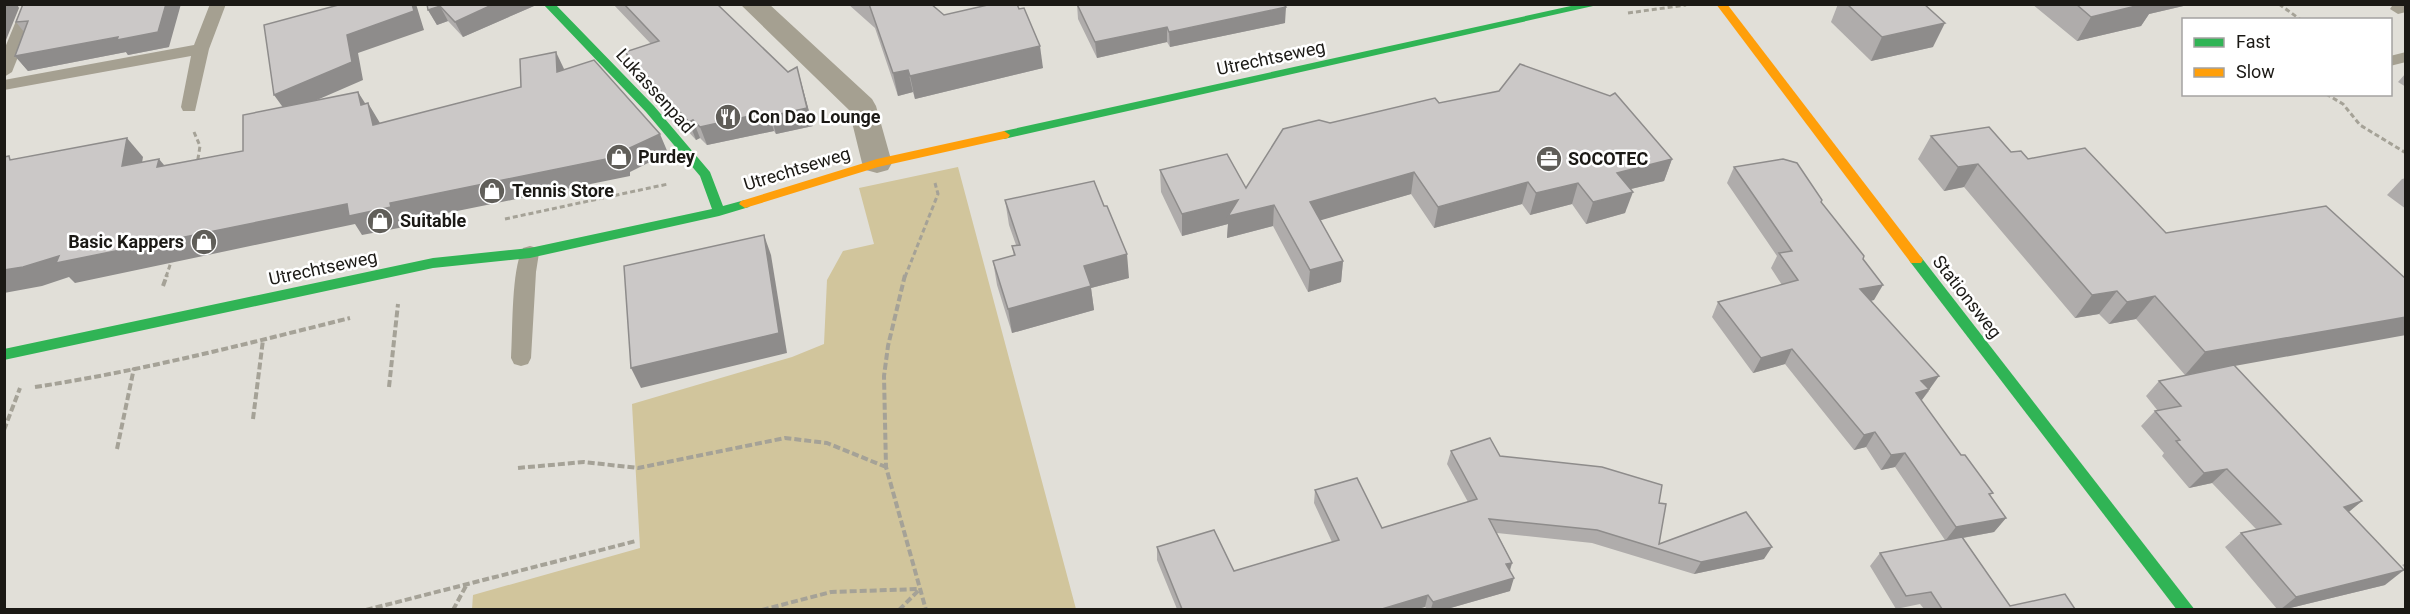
<svg xmlns="http://www.w3.org/2000/svg" width="2410" height="614" viewBox="0 0 2410 614" font-family="Roboto,sans-serif">
  <style>
    .green { fill: #d1c59c }
    .lines { fill: none; stroke-linecap: round; stroke-linejoin: round }
    .path-far1 { stroke: #a5a297; stroke-width: 3; stroke-dasharray: 5 3; stroke-linecap: butt }
    .path { stroke: #a5a297; stroke-width: 4; stroke-dasharray: 7 3; stroke-linecap: butt }
    .lane { fill: #a5a091; fill-rule: evenodd }
    .street { fill: #a5a091; fill-rule: evenodd }
    .fast { fill: #30b455; fill-rule: evenodd }
    .slow { fill: #ff9f0a; fill-rule: evenodd }
    .wall { fill: #afacab }
    .shaded-wall { fill: #8e8c8b }
    .building { fill: #cbc8c7; stroke: #8e8c8b; stroke-width: 1.5 }
    .labels { text-anchor: middle; stroke-width: 5; stroke-linejoin: round; paint-order: stroke }
    .street-label { font-size: 18px; fill: #1b1915; stroke: #fff }
    .poi-label { font-size: 18px; font-weight: bold; fill: #1b1915; stroke: #fff; text-anchor: start }
  </style>
  <rect width="100%" height="100%" fill="#e1dfd8"/>
  <path class="green" d="M958 167 1076 609H472L473 595 640 548 632 404 792 357 824 344 827 280 843 251 874 244 859 188Z"/>
  <g class="lines">
    <g class="path-far1">
      <path d="M2279 4 2301 20"/>
      <path d="M1628 13 1686 5"/>
      <path d="M2326 94 2343 104 2360 125 2406 153"/>
      <path d="M194 132 200 146 197 165"/>
      <path d="M505 219 668 184"/>
      <path d="M166 277 172 259"/>
      <path d="M905 277 938 194 935 183"/>
    </g>
    <g class="path">
      <path d="M905 275 888 346 884 376 886 467 926 610"/>
      <path d="M163 286 167 275"/>
      <path d="M35 387C141 371 246 344 350 318"/>
      <path d="M389 387 398 304"/>
      <path d="M253 419 263 340"/>
      <path d="M4 430 20 388"/>
      <path d="M117 449 134 368"/>
      <path d="M518 468 584 462 638 468 785 438 827 443 886 467"/>
      <path d="M366 610 636 541"/>
      <path d="M453 610 467 584"/>
      <path d="M762 610 831 592 919 589"/>
      <path d="M899 610 919 590"/>
    </g>
    <g class="lane">
      <path d="M23 4H39L12 72 4 77V50Z"/>
      <path d="M210 4H226L209 49 195 111H183L181 107 191 56 4 90V80L194 45Z"/>
      <path d="M2406 4V12L2398 14 2390 9 2392 6Z"/>
      <path d="M2406 52V62L2390 66V56Z"/>
      <path d="M530 246 537 248 539 253 536 272 531 358 528 364 521 366 514 364 511 358C513 331 511 270 523 248Z"/>
    </g>
    <path class="street" d="M740 4H769L872 99 876 106 892 163 888 170 877 173 866 170 862 163 849 110Z"/>
    <g class="fast">
      <path d="M543 4H555L654 106 710 172 723 206 745 200 751 204 749 207 719 216 530 258 433 268 4 360V349L433 258 530 248 712 209 700 176 646 112Z"/>
      <path d="M1580 4H1602L1004 139 998 135 1004 131Z"/>
      <path d="M1916 255 1921 257 2195 610H2177L1911 263 1909 260Z"/>
    </g>
    <g class="slow">
      <path d="M1716 4H1727L1921 257 1923 260 1921 263H1911Z"/>
      <path d="M1004 131 1010 135 1008 138 878 167 745 208 739 204 741 201 877 159Z"/>
    </g>
  </g>
  <g class="wall">
    <path d="M23 4 169 47 128 55 126 52 28 71 15 56 24 32 16 22Z"/>
    <path d="M427 4 534 6 463 37 448 21 437 25 428 10Z"/>
    <path d="M613 4H717L802 86 813 126 776 134 774 131 707 145 700 138 696 140 632 70 625 52 651 44Z"/>
    <path d="M848 4H931L944 15 1043 68 915 99 913 92 898 96 875 28Z"/>
    <path d="M1077 4 1285 23 1170 47 1167 42 1097 58 1078 19Z"/>
    <path d="M1838 4H1924L1933 47 1871 61 1831 22Z"/>
    <path d="M2032 4H2192L2149 14 2141 26 2077 41Z"/>
    <path d="M2406 73V87L2398 82Z"/>
    <path d="M1439 103 1672 159 1664 181 1631 189 1625 213 1586 224 1572 204 1530 215 1522 204 1434 228 1411 194 1320 220 1343 261 1341 282 1308 292 1273 226 1227 238 1228 224 1182 236 1161 192 1160 170 1246 188 1330 123Z"/>
    <path d="M1931 136 2011 152 2028 159 2235 366 2362 501 2348 512 2385 585 2286 609H2277L2225 547 2241 533 2256 529 2212 483 2189 488 2162 456 2164 453 2141 426 2155 411H2158L2146 396 2159 381 2203 372 2185 375 2136 319 2109 324 2099 314 2075 318 1964 187 1944 191 1918 159Z"/>
    <path d="M1734 167 1821 203 1863 259 1874 300 1871 301 1929 391 1921 401 2006 518 1994 532 1963 538 2010 606 2075 609H1924L1920 604 1896 609 1870 566 1880 553 1945 540 1895 467 1881 470 1866 447 1854 450 1785 364 1753 373 1712 317 1718 302 1782 285 1771 268 1777 256 1727 183Z"/>
    <path d="M2406 178V209L2387 195 2402 179Z"/>
    <path d="M1005 200 1129 278 1091 288 1094 310 1012 333 997 285 993 261 1014 256 1012 246 1016 245 1009 225Z"/>
    <path d="M1451 451 1500 456 1659 503V544L1764 559 1694 574 1592 543 1497 533 1512 563 1510 571V591L1447 609H1427L1425 607 1417 609H1177L1157 560V547L1234 571 1332 542 1314 503 1315 490 1382 528 1468 502 1447 464Z"/>
    <path d="M2406 563V569L2402 565Z"/>
  </g>
  <g class="shaded-wall">
    <path d="M4 4H17L19 8 6 40 4 38Z"/>
    <path d="M166 4H181L169 47 128 55 126 52 28 71 15 56 118 37Z"/>
    <path d="M412 4H416L424 30 358 53 363 80 287 113 274 95 347 35Z"/>
    <path d="M494 4H533L534 6 463 37 455 22Z"/>
    <path d="M2139 4H2192L2149 14 2141 26 2077 41 2091 17Z"/>
    <path d="M440 6 448 21 437 25 428 10Z"/>
    <path d="M1286 7 1285 23 1170 47 1169 32Z"/>
    <path d="M1945 23 1933 47 1871 61 1882 37Z"/>
    <path d="M1167 27V42L1097 58 1095 42Z"/>
    <path d="M1040 46 1043 68 915 99 910 76Z"/>
    <path d="M556 52 565 71 557 72Z"/>
    <path d="M797 67 813 126 776 134 771 116Z"/>
    <path d="M908 70 913 92 898 96 893 73Z"/>
    <path d="M358 92 370 111 368 103 380 123 385 145 361 105Z"/>
    <path d="M768 112 774 131 707 145 700 127Z"/>
    <path d="M693 120 700 138 696 140 689 122Z"/>
    <path d="M660 134 668 153 630 172V176L403 222 404 227 362 235 355 224 75 283 69 277 42 286 4 293V270L59 256 347 204 621 152Z"/>
    <path d="M127 138 143 157 138 186 122 166Z"/>
    <path d="M159 159 175 178 157 167Z"/>
    <path d="M1672 159 1664 181 1610 194 1617 173Z"/>
    <path d="M1978 164 1964 187 1944 191 1958 167Z"/>
    <path d="M1414 172 1411 194 1308 224 1310 202Z"/>
    <path d="M1528 182 1522 204 1434 228 1438 207Z"/>
    <path d="M1578 183 1572 204 1530 215 1536 193Z"/>
    <path d="M1633 192 1625 213 1586 224 1593 202Z"/>
    <path d="M1238 200 1274 205 1273 226 1227 238 1228 224 1182 236V214Z"/>
    <path d="M764 235 771 255 787 353 641 388 631 368Z"/>
    <path d="M1127 254 1129 278 1091 288 1094 310 1012 333 1008 309 1084 266Z"/>
    <path d="M1343 261 1341 282 1308 292 1310 270Z"/>
    <path d="M1883 285 1874 300 1852 304 1860 289Z"/>
    <path d="M2117 291 2099 314 2075 318 2092 295Z"/>
    <path d="M2155 296 2136 319 2109 324 2127 302Z"/>
    <path d="M2406 317V335L2185 375 2205 352Z"/>
    <path d="M1792 349 1785 364 1753 373 1761 358Z"/>
    <path d="M1939 376 1919 404 1906 408 1921 381Z"/>
    <path d="M1875 432 1866 447 1854 450 1864 435Z"/>
    <path d="M1905 453 1895 467 1881 470 1891 455Z"/>
    <path d="M2227 469 2212 483 2189 488 2204 473Z"/>
    <path d="M2362 501 2344 516V507Z"/>
    <path d="M2006 518 1994 532 1945 541 1956 527Z"/>
    <path d="M1772 547 1764 559 1694 574 1701 562Z"/>
    <path d="M1512 563 1508 575 1506 564Z"/>
    <path d="M2404 570 2385 585 2286 609H2281L2296 597Z"/>
    <path d="M1514 578 1510 591 1447 609H1431L1433 602Z"/>
    <path d="M1428 595 1425 607 1417 609H1382Z"/>
  </g>
  <g class="building">
    <path d="M23 4H166L158 32 117 40 118 37 15 56 28 21 16 22Z"/>
    <path d="M342 4H412L414 11 347 35 352 62 274 95 264 25Z"/>
    <path d="M427 4H494L455 22 440 6 428 10Z"/>
    <path d="M624 4H717L788 72 797 67 807 108 771 116 768 112 700 127 693 120 689 122 625 52 659 41Z"/>
    <path d="M869 4H931L944 15 992 4H1017L1019 9 1024 8 1040 46 910 76 908 70 893 73Z"/>
    <path d="M1077 4H1284L1286 7 1169 32 1167 27 1095 42Z"/>
    <path d="M1847 4H1924L1945 23 1882 37Z"/>
    <path d="M2076 4H2144L2091 17Z"/>
    <path d="M556 52 557 72 594 60 660 134 621 152V156L390 203 391 207 349 216 347 204 56 263 59 256 23 267 4 270V157L9 156 10 160 127 138 122 166 159 159 157 167 243 151V115L358 92 361 105 368 103 373 125 521 87 520 59Z"/>
    <path d="M1520 64 1610 96 1615 93 1672 159 1617 173 1633 192 1593 202 1578 183 1536 193 1528 182 1438 207 1414 172 1310 202 1343 261 1310 270 1274 205 1228 216 1238 200 1182 214 1160 170 1227 154 1246 188 1283 129 1319 120 1330 123 1435 98 1439 103 1499 91Z"/>
    <path d="M1989 127 2011 152 2021 151 2028 159 2085 148 2166 233 2326 206 2406 279V317L2205 352 2155 296 2127 302 2117 291 2092 295 1978 164 1958 167 1931 136Z"/>
    <path d="M1783 159 1797 163 1822 200 1821 202 1864 256 1863 259 1883 285 1860 289 1939 376 1921 381 1929 389 1916 393 1961 455H1965L1993 493 1989 494 2006 518 1956 527 1905 453 1891 455 1875 432 1864 435 1792 349 1761 358 1718 302 1798 280 1779 253 1792 251 1734 167Z"/>
    <path d="M1094 181 1104 206H1107L1127 254 1084 266 1091 286 1008 309 993 261 1015 255 1012 246 1020 245 1005 200Z"/>
    <path d="M764 235 779 333 631 368 624 266Z"/>
    <path d="M2234 365 2362 501 2344 507 2404 570 2296 597 2241 533 2281 524 2227 469 2204 473 2176 441 2180 440 2155 411 2181 406 2159 381Z"/>
    <path d="M1490 438 1500 456 1602 467 1662 485 1659 503 1666 504 1659 544 1746 512 1772 547 1701 562 1597 530 1489 519 1512 563 1506 564 1514 578 1433 602 1428 595 1382 609H1182L1157 547 1214 530 1234 571 1339 540 1315 490 1357 478 1382 528 1477 499 1451 451Z"/>
    <path d="M1962 537 2010 606 2065 594 2075 609H1942L1931 592 1906 596 1880 553Z"/>
  </g>
  <defs>
    <g id="restaurant-disc" transform="scale(1.35)"><circle r="9.5" fill="#605e59" stroke="#fff"/><path d="M-5-6h1v4h1v-4h1v4h1v-4h1v5L-1.5 .5V6h-2V.5L-5-1ZM5-6V6H3V1.5H1.5Q1.5-4 5-6Z" fill="#fff"/></g>
    <g id="shop-disc" transform="scale(1.35)"><circle r="9.5" fill="#605e59" stroke="#fff"/><path d="M-5-2.5h2.3a2.7 3.5 0 0 1 5.4 0H5L5.5 6h-11ZM-1.5-2.5h3a1.5 2.3 0 0 0-3 0Z" fill="#fff"/></g>
    <g id="office-disc" transform="scale(1.35)"><circle r="9.5" fill="#605e59" stroke="#fff"/><path d="M-6-3h4V-5.5h4V-3h4V5H-6ZM-1-4.5V-3h2v-1.5ZM-6 0V1H6V0Z" fill="#fff"/></g>
  </defs>
  <g fill-rule="evenodd">
    <use href="#restaurant-disc" x="728" y="117"/>
    <use href="#shop-disc" x="619" y="157"/>
    <use href="#office-disc" x="1549" y="159"/>
    <use href="#shop-disc" x="492" y="191"/>
    <use href="#shop-disc" x="380" y="221"/>
    <use href="#shop-disc" x="204" y="242"/>
  </g>
  <g class="labels">
    <g class="street-label">
      <text transform="translate(1271 58) rotate(-12)" y="6">Utrechtseweg</text>
      <text transform="translate(655 91) rotate(48)" y="6">Lukassenpad</text>
      <text transform="translate(797 169) rotate(-17)" y="6">Utrechtseweg</text>
      <text transform="translate(323 268) rotate(-12)" y="6">Utrechtseweg</text>
      <text transform="translate(1967 297) rotate(52)" y="6">Stationsweg</text>
    </g>
    <g class="poi-label">
      <text x="748" y="123">Con Dao Lounge</text>
      <text x="638" y="163">Purdey</text>
      <text x="1568" y="165">SOCOTEC</text>
      <text x="512" y="197">Tennis Store</text>
      <text x="400" y="227">Suitable</text>
      <text x="184" y="248" text-anchor="end">Basic Kappers</text>
    </g>
  </g>
  <rect width="2410" height="614" fill="none" stroke="#1b1915" stroke-width="12"/>
  <rect x="2182" y="18" width="210" height="78" fill="#ffffff" stroke="#a4a3a1" stroke-width="1.5"/>
  <rect x="2194" y="38" width="30" height="9" fill="#30b455" stroke="#a4a3a1" stroke-width="1.5"/>
  <text x="2236" y="48" font-size="18" fill="#1b1915">Fast</text>
  <rect x="2194" y="68" width="30" height="9" fill="#ff9f0a" stroke="#a4a3a1" stroke-width="1.5"/>
  <text x="2236" y="78" font-size="18" fill="#1b1915">Slow</text>
</svg>
